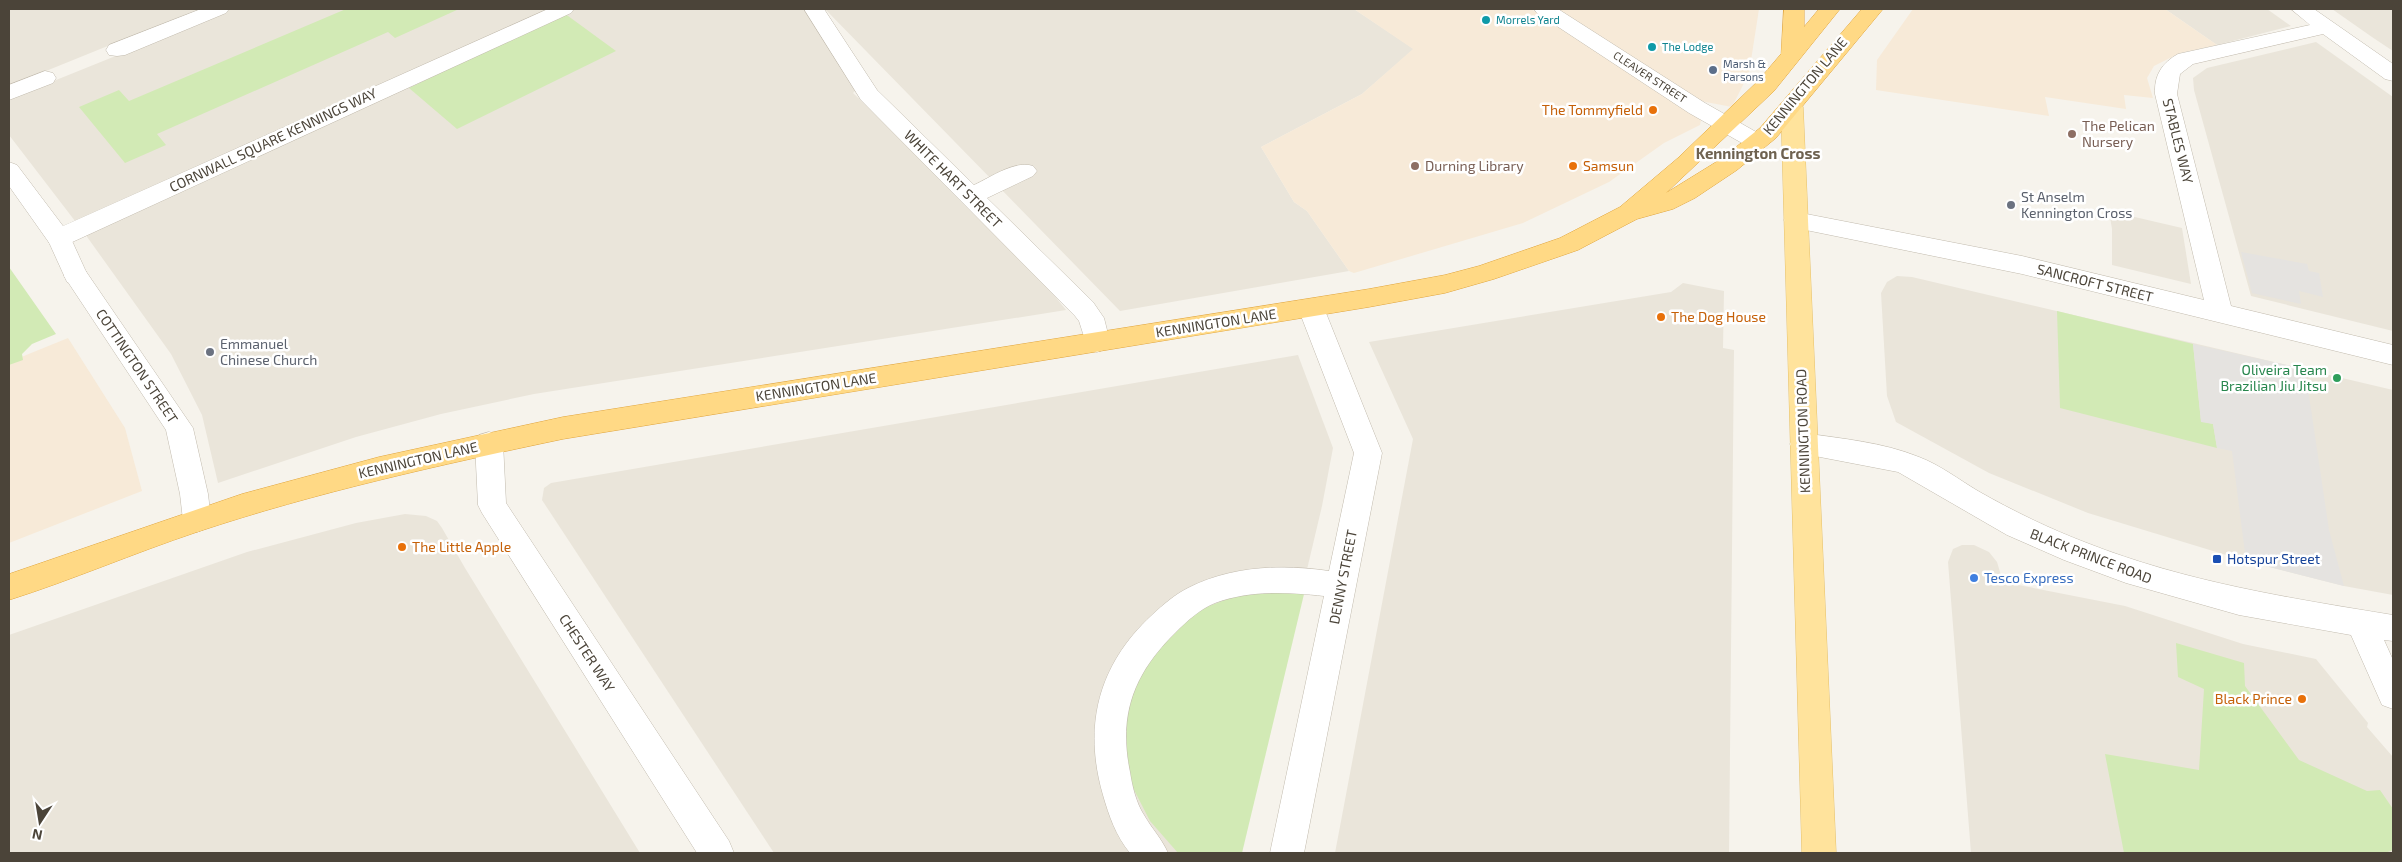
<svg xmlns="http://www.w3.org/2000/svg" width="2402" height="862" viewBox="0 0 2402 862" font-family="'Exo 2',sans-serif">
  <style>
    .residential { fill: #eae5da }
    .commercial { fill: #f7ead8 }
    .green { fill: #d2eab5 }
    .parking { fill: #e5e3e0 }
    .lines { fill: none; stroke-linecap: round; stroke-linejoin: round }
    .pedestrian-casing { stroke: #c2bbae; stroke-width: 1 }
    .minor-casing { stroke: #c2bbae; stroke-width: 1 }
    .primary-casing { stroke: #e6c16a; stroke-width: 1 }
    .trunk-casing { stroke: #e0a43c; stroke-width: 1 }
    .pedestrian { fill: #fff; fill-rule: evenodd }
    .minor { fill: #fff; fill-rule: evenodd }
    .primary { fill: #ffe39c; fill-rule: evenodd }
    .trunk { fill: #ffd985; fill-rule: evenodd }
    .culture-dot { fill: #0f9aa8; stroke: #fff; stroke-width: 2 }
    .service-dot { fill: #5c6f8a; stroke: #fff; stroke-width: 2 }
    .food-dot { fill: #e8710a; stroke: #fff; stroke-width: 2 }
    .education-dot { fill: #8d6e63; stroke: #fff; stroke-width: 2 }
    .worship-dot { fill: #6b7280; stroke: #fff; stroke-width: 2 }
    .leisure-dot { fill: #2e9e5b; stroke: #fff; stroke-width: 2 }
    .transit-dot { fill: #1a4fb4; stroke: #fff; stroke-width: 2 }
    .shop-dot { fill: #3f7fe0; stroke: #fff; stroke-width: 2 }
    .labels { text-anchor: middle; stroke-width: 5; stroke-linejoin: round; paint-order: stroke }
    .far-culture-label { font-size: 11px; fill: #0d838f; stroke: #fff; text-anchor: start }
    .far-service-label { font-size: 11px; fill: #4e5e75; stroke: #fff; text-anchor: start }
    .far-street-label { font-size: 11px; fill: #4b4439; stroke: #fff }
    .street-label { font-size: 14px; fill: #4b4439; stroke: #fff }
    .food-label { font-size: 14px; fill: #c56008; stroke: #fff; text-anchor: start }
    .education-label { font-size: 14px; fill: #785e54; stroke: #fff; text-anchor: start }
    .worship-label { font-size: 14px; fill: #5b616d; stroke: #fff; text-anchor: start }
    .leisure-label { font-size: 14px; fill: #27864d; stroke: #fff; text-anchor: end }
    .transit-label { font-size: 14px; fill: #164399; stroke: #fff; text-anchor: start }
    .shop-label { font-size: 14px; fill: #366cbe; stroke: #fff; text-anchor: start }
    .neighbourhood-label { font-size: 15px; font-weight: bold; fill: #6e6250; stroke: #fff }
  </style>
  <rect width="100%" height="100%" fill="#f6f3ec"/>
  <g class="residential">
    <path d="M9 9H199L9 86Z"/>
    <path d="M232 9H807L858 88 853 93 949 183 1033 269 1066 310 534 394 441 414 356 437 218 483 202 415 171 354 85 234 9 135V99Z"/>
    <path d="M825 9H1354L1414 49 1362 94 1261 147 1294 202 1307 211 1349 271 1120 311Z"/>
    <path d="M2165 9H2267L2291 26 2217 45Z"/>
    <path d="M2332 9H2393V51L2372 37Z"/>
    <path d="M2316 42 2393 97V331L2251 296 2194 90 2193 78 2207 68Z"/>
    <path d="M2109 211 2182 228 2191 284 2112 265V229Z"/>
    <path d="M1897 276 1912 277 2393 390V595L2344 586 2246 561 2088 513 1989 473 1896 422 1887 396 1881 293 1887 282Z"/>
    <path d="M1683 283 1724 291 1723 348 1734 350 1729 853H1335L1413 439 1369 342 1671 292Z"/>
    <path d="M1298 355 1333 448 1322 506 1240 853H774L542 500 544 488 551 483Z"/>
    <path d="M405 514 426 516 437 521 442 528 465 568 640 853H9V635L247 552 356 523Z"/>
    <path d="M1962 545H1974L1989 552 1997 562 2003 582 2125 606 2243 644 2316 659 2368 723 2367 727 2393 757V853H1971L1948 562 1953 549Z"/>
  </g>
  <g class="commercial">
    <path d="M1354 9H1531L1702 115 1700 125 1664 143 1609 182 1523 223 1354 273 1349 271 1307 211 1294 202 1261 147 1362 94 1413 49Z"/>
    <path d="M1551 9H1759L1749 73 1732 107 1690 99Z"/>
    <path d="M1913 9H2165L2217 45 2180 53 2154 66 2147 78 2153 98 2124 95 2126 109 2045 97 2049 116 1876 90 1877 60Z"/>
    <path d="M68 338 125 428 142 491 9 543V362Z"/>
  </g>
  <g class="green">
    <path d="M346 9H459L395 38 388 32 157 134 166 145 125 163 79 107 119 90 129 101Z"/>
    <path d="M564 13 616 51 457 129 409 88Z"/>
    <path d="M9 267 56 334 32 344 22 354 23 360 9 365Z"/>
    <path d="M2057 311 2193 344 2201 421 2213 424 2217 448 2060 408Z"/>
    <path d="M1305 590 1242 853H1178L1150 821 1131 784 1122 733 1138 672 1189 617 1204 608 1243 593Z"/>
    <path d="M2176 643 2244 663 2245 686 2299 760 2367 791 2380 790 2393 809V850L2385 853H2124L2105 754 2199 770 2204 689 2178 677Z"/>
  </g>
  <g class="parking">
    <path d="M2241 252 2307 264 2309 271 2319 273 2323 297 2299 291 2301 304 2252 293Z"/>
    <path d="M2193 344 2305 369 2329 530 2344 586 2246 561 2232 451 2217 448 2213 424 2201 422Z"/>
  </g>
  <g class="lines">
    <g class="pedestrian-casing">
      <path id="pedestrian" d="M59 230 68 232 88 276 85 282 76 285 67 282 47 238 50 232Z"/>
    </g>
    <g class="minor-casing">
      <g id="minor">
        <path d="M201 9H229L226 13 125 55 117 56 109 55 106 50 109 45Z"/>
        <path d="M548 9H574L571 13 68 244 59 246 50 244 9 186V162L17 165 63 226Z"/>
        <path d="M804 9H824L877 90 974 185C991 177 1015 160 1033 166L1037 171 1033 176 987 198 1093 302 1104 318 1110 342 1106 349 1097 352 1088 349 1079 321 1075 316 861 100Z"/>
        <path d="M1534 9H1558L1705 103 1765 137 1768 142 1765 147 1757 149 1749 147 1689 113 1537 13Z"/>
        <path d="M2291 9H2314L2393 64V81L2385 79 2323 34 2193 64 2180 74 2177 94 2231 306 2393 345V365L2022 274 1796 228 1787 226 1784 220 1787 214 1796 212 2022 256 2204 300 2155 94C2154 75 2162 63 2178 54L2310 25Z"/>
        <path d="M45 71 53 73 56 78 53 83 9 100V85Z"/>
        <path d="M76 267 85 270 193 428 208 494 211 520 207 528 197 532 187 528 183 520 180 494 166 430 64 276 67 270Z"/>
        <path d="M1311 299 1320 301 1324 308 1382 453 1304 853H1270L1324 596C1288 592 1250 590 1215 603 1200 609 1187 621 1176 632 1134 673 1118 714 1130 772 1132 785 1136 803 1144 815 1152 829 1162 839 1168 853H1130C1116 836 1109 816 1103 795 1083 726 1098 665 1152 615 1163 605 1174 595 1188 588 1231 566 1282 564 1329 571L1354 453 1298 308 1302 301Z"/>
        <path d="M489 432 499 435 503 443 506 503 729 841 734 853H697L482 513 478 505 475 443 479 435Z"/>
        <path d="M1804 433C1843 439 1882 442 1919 457 1940 465 1958 479 1978 491 2013 511 2050 529 2087 543 2186 582 2289 598 2393 615V641L2384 640 2393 660V709L2382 705 2351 635 2239 615 2126 583 2064 560 2007 535 1898 472 1794 452 1790 444 1794 436Z"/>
      </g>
    </g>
    <g class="primary-casing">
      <path id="primary" d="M1792 100 1800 102 1803 107 1836 853H1802L1781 107 1784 102Z"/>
    </g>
    <g class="trunk-casing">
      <path id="trunk" d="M1784 9H1804V27L1819 9H1840L1774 91 1666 193 1721 159 1760 128 1862 9H1883L1776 138 1737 170 1695 198 1673 209 1637 219 1578 250 1494 279 1445 293 1369 307 563 439C440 465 317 492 197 532 134 553 72 580 9 600V574L242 494 379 457 563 417 1369 289 1445 275 1479 266 1560 238 1620 207 1678 158 1758 81 1781 54Z"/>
    </g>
    <use href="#pedestrian" class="pedestrian"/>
    <use href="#minor" class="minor"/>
    <use href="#primary" class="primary"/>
    <use href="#trunk" class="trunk"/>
  </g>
  <g class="culture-dot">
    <circle cx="1486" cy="20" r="5"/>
    <circle cx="1652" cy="47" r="5"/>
  </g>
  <circle class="service-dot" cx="1713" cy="70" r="5"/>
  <g class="food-dot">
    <circle cx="1653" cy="110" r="5"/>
    <circle cx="1573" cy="166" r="5"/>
    <circle cx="1661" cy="317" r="5"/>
    <circle cx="402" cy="547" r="5"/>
    <circle cx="2302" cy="699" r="5"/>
  </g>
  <g class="education-dot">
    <circle cx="2072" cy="134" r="5"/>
    <circle cx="1415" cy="166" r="5"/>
  </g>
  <g class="worship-dot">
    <circle cx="2011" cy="205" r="5"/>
    <circle cx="210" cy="352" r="5"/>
  </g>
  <circle class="leisure-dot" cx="2337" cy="378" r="5"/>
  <rect class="transit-dot" x="2212" y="554" width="10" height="10" rx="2.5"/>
  <circle class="shop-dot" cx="1974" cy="578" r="5"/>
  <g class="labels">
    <g class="far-culture-label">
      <text x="1496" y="24">Morrels Yard</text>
      <text x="1662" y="51">The Lodge</text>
    </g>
    <g class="far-service-label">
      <text x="1723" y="68">Marsh &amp;<tspan x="1723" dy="13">Parsons</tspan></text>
    </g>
    <g class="far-street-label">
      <text transform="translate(1650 77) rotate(33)" y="4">CLEAVER STREET</text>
    </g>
    <g class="street-label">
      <text transform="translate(1805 86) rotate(-50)" y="5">KENNINGTON LANE</text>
      <text transform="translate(273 140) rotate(-25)" y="5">CORNWALL SQUARE KENNINGS WAY</text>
      <text transform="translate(2178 141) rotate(76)" y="5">STABLES WAY</text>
      <text transform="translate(953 179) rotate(45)" y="5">WHITE HART STREET</text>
      <text transform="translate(2095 283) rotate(14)" y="5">SANCROFT STREET</text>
      <text transform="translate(1216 323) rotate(-9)" y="5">KENNINGTON LANE</text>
      <text transform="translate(137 366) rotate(56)" y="5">COTTINGTON STREET</text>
      <text transform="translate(816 387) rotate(-9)" y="5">KENNINGTON LANE</text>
      <text transform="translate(1803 431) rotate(-92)" y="5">KENNINGTON ROAD</text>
      <text transform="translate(418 460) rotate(-13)" y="5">KENNINGTON LANE</text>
      <text transform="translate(2091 556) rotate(21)" y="5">BLACK PRINCE ROAD</text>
      <text transform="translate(1343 577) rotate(-79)" y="5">DENNY STREET</text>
      <text transform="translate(587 653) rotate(57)" y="5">CHESTER WAY</text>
    </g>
    <g class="food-label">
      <text x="1643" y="115" text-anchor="end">The Tommyfield</text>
      <text x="1583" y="171">Samsun</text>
      <text x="1671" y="322">The Dog House</text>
      <text x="412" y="552">The Little Apple</text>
      <text x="2292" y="704" text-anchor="end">Black Prince</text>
    </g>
    <g class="education-label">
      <text x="2082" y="131">The Pelican<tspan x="2082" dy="16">Nursery</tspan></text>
      <text x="1425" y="171">Durning Library</text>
    </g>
    <g class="worship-label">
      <text x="2021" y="202">St Anselm<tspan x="2021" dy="16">Kennington Cross</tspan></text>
      <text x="220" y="349">Emmanuel<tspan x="220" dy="16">Chinese Church</tspan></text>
    </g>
    <g class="leisure-label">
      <text x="2327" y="375">Oliveira Team<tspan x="2327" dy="16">Brazilian Jiu Jitsu</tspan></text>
    </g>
    <g class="transit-label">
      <text x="2227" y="564">Hotspur Street</text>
    </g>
    <g class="shop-label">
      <text x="1984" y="583">Tesco Express</text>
    </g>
    <g class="neighbourhood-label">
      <text x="1758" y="159">Kennington Cross</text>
    </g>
  </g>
  <rect width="2402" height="862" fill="none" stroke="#4b4439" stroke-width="20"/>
  <g transform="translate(40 822) rotate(192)" stroke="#ffffff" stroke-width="4" paint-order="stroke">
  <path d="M0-4L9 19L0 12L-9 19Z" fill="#4b4439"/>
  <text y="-8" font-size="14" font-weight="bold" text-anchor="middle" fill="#4b4439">N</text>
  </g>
</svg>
